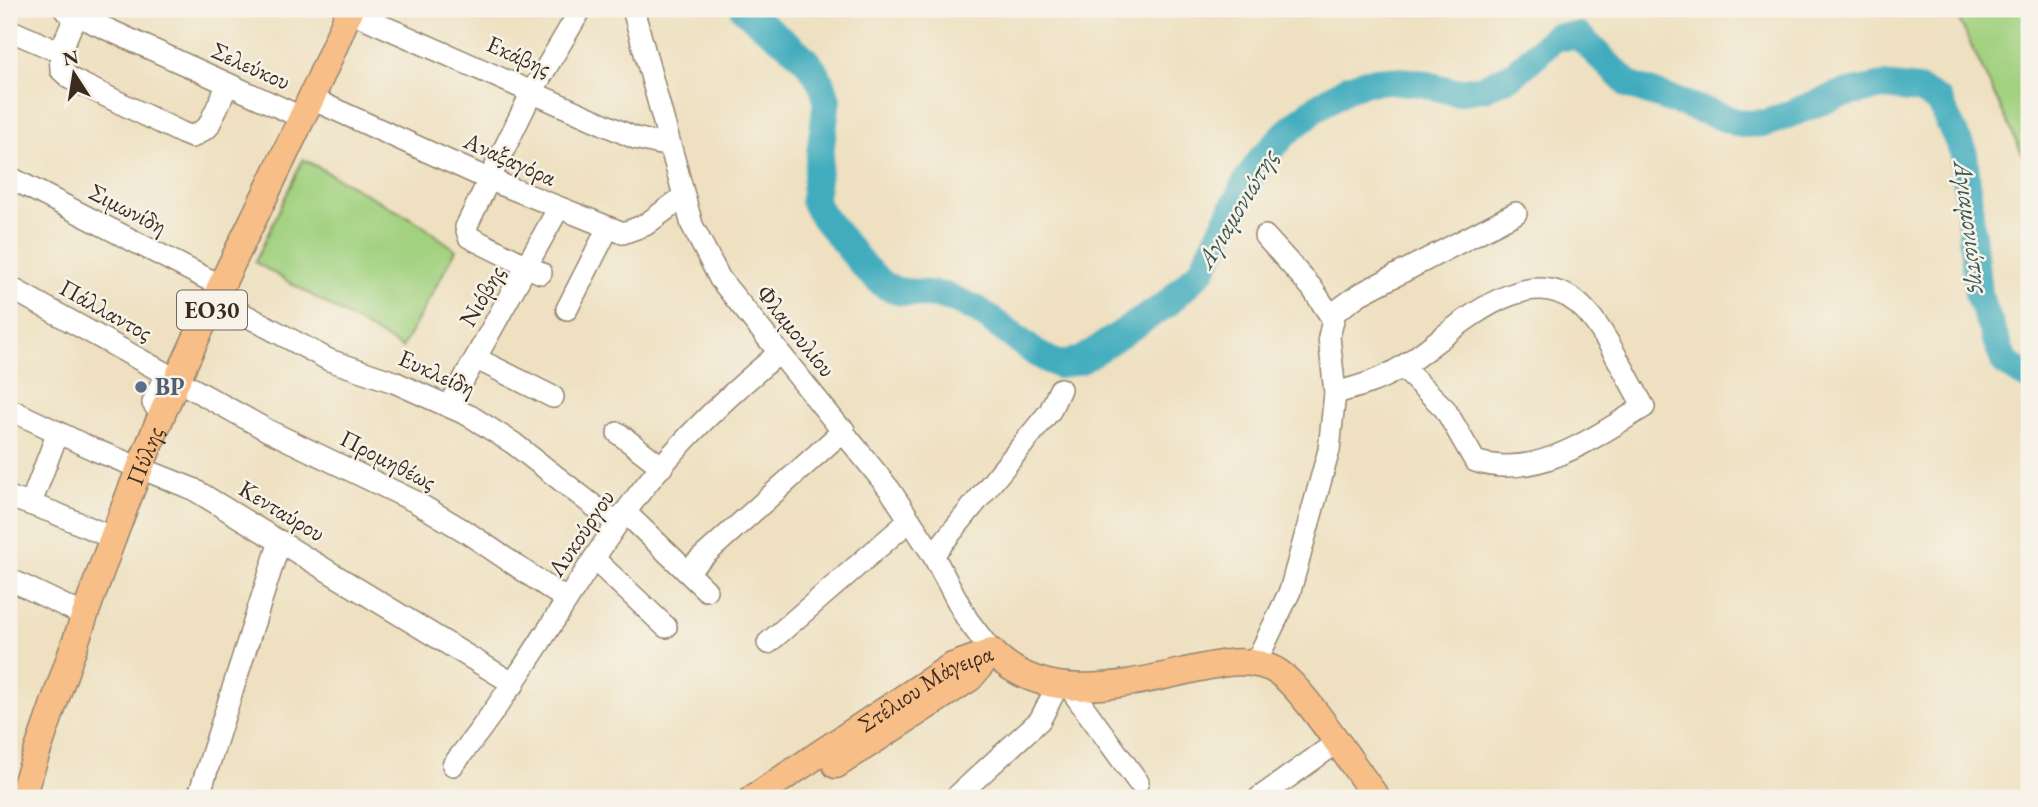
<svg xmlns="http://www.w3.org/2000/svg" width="2038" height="807" viewBox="0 0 2038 807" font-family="'EB Garamond',serif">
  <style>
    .green { fill: #a2d180; stroke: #6e7e4f; stroke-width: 2 }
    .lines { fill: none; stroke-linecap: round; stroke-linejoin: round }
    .river { stroke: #3facbd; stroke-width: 28 }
    .minor-casing { stroke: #94856f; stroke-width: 24 }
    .major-casing { stroke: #94856f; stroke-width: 29 }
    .minor { stroke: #fff; stroke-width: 21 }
    .major { stroke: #f7be87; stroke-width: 26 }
    .service-dot { fill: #5c6f8a; stroke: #f7f3e8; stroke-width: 2.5 }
    .labels { text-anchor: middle; stroke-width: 5; stroke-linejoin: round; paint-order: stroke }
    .shield { fill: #f7f3e8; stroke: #73665b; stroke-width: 2 }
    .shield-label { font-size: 23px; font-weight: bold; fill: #3b2a1e }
    .street-label { font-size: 24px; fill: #3b2a1e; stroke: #f7f3e8 }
    .service-label { font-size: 24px; font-weight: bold; fill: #4e5e75; stroke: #f7f3e8; text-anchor: start }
    .water-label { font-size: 26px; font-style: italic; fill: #3c5856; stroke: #f7f3e8 }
  </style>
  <rect width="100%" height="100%" fill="#f7f3e8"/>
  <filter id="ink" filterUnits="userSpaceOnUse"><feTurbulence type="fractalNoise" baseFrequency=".0143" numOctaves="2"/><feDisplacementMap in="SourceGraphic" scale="14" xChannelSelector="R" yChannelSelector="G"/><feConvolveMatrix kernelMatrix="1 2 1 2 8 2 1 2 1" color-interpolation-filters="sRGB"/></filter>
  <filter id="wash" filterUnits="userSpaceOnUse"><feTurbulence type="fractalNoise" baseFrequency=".00686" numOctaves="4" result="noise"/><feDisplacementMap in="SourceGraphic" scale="28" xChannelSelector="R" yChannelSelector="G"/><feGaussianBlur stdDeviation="1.57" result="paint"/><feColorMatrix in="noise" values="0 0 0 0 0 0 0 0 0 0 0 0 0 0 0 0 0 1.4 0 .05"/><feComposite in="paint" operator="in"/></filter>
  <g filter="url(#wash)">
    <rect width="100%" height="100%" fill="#eee0c0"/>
    <g class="green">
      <path d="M1954 9H2029V163L2027 164Z"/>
      <path d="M303 159 419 223 456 250 402 348 255 262Z"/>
    </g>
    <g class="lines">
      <path class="river" d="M744 9C775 40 815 51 827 100L814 200 821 214 866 269 884 285 897 291 945 296 978 310 1037 354 1059 365 1081 360 1167 304 1202 270 1245 184 1262 158 1287 132 1316 108 1348 88 1366 82 1388 80 1420 83 1456 92 1484 88 1514 74 1555 37 1579 36 1629 85 1742 124 1767 123 1838 95 1883 86 1919 90 1939 101 1964 154 1978 294 2005 363 2029 378"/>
    </g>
  </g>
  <g filter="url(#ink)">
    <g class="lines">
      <g class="minor-casing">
        <g id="minor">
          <path d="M633 9 692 225 720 279 890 490 933 555 967 619 992 652"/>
          <path d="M65 10 303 118"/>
          <path d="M349 11 635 138 669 146"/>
          <path d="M76 15 60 52 61 70 71 79 182 133 192 137 208 127 228 84"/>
          <path d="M9 30 60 52"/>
          <path d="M312 99 488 179 623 233 645 225 683 197"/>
          <path d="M9 177 223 287"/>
          <path d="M1265 236 1312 288 1332 318"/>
          <path d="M541 273 469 237 466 227 533 90 581 9"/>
          <path d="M9 287 267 430 414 501 468 533 567 600"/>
          <path d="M217 300 329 360 394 382 470 416 513 443 617 524"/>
          <path d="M567 309 608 228"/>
          <path d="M477 359 553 397"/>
          <path d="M1335 393C1358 387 1379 381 1400 368 1449 338 1527 249 1585 310 1604 329 1629 381 1644 407 1594 437 1536 481 1475 461L1445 409 1402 367"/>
          <path d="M449 406 558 209"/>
          <path d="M9 409 95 450 193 489 514 684"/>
          <path d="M162 416 153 403 159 388 174 387"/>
          <path d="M618 433 662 467"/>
          <path d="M9 497 55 513 115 539"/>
          <path d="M31 503 58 432"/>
          <path d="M625 512 706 590"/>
          <path d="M933 555 1050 411 1060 389"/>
          <path d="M594 559 666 627"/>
          <path d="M687 571 844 430"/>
          <path d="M9 579 86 616"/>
          <path d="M768 643 910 520"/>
          <path d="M1255 664 1290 591 1329 450 1335 393 1329 337 1335 312 1360 294 1516 213"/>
          <path d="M1069 687 1138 782"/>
          <path d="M453 765C517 686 566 597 624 514 667 453 722 400 779 353"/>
          <path d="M198 798 280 541"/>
          <path d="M955 798 1040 720 1057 687"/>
          <path d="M1259 798 1336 743"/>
        </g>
      </g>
      <g class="major-casing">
        <g id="major">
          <path d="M992 652C1046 707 1127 684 1195 669 1222 663 1253 656 1278 672 1304 689 1355 769 1377 798"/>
          <path d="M836 765 970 678 992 652"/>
          <path id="s1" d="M21 798C70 659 116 517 176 382 232 257 298 136 350 9"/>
          <path id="s2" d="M753 798 950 667 992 652"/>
        </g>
      </g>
      <use href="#minor" class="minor"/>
      <use href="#major" class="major"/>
    </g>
  </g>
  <circle class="service-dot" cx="141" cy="387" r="7"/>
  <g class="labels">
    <rect class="shield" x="177" y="290.5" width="70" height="39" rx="5"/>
    <g class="shield-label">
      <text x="212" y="318">ΕΟ30</text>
    </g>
    <g class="street-label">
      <text transform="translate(519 56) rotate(24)" y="8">Εκάβης</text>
      <text transform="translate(251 66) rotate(24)" y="8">Σελεύκου</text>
      <text transform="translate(510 159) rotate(24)" y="8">Αναξαγόρα</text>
      <text transform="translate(128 209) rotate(27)" y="8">Σιμωνίδη</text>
      <text transform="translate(482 296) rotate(-60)" y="8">Νιόβης</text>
      <text transform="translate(106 310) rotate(29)" y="8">Πάλλαντος</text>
      <text transform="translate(796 331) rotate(51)" y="8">Φλαμουλίου</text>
      <text transform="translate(437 373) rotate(24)" y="8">Ευκλείδη</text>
      <text dy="8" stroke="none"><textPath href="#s1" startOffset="364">Πύλης</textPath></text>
      <text transform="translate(388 460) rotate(27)" y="8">Προμηθέως</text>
      <text transform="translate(282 511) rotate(31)" y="8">Κενταύρου</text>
      <text transform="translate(581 533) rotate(-56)" y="8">Λυκούργου</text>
      <text dy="8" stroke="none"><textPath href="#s2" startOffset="205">Στέλιου Μάγειρα</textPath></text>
    </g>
    <g class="service-label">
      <text x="155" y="395">BP</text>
    </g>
    <g class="water-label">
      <text transform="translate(1237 208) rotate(-59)" y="9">Αγιαμονιώτης</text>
      <text transform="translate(1972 227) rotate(82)" y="9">Αγιαμονιώτης</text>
    </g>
  </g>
  <rect width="2038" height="807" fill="none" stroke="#f7f3e8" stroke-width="35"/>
  <g transform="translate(74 74) rotate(348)" stroke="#f7f3e8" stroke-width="5" paint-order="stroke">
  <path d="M0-5L12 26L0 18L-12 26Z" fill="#3b2a1e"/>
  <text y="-10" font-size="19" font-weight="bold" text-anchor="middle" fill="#3b2a1e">N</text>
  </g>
</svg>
